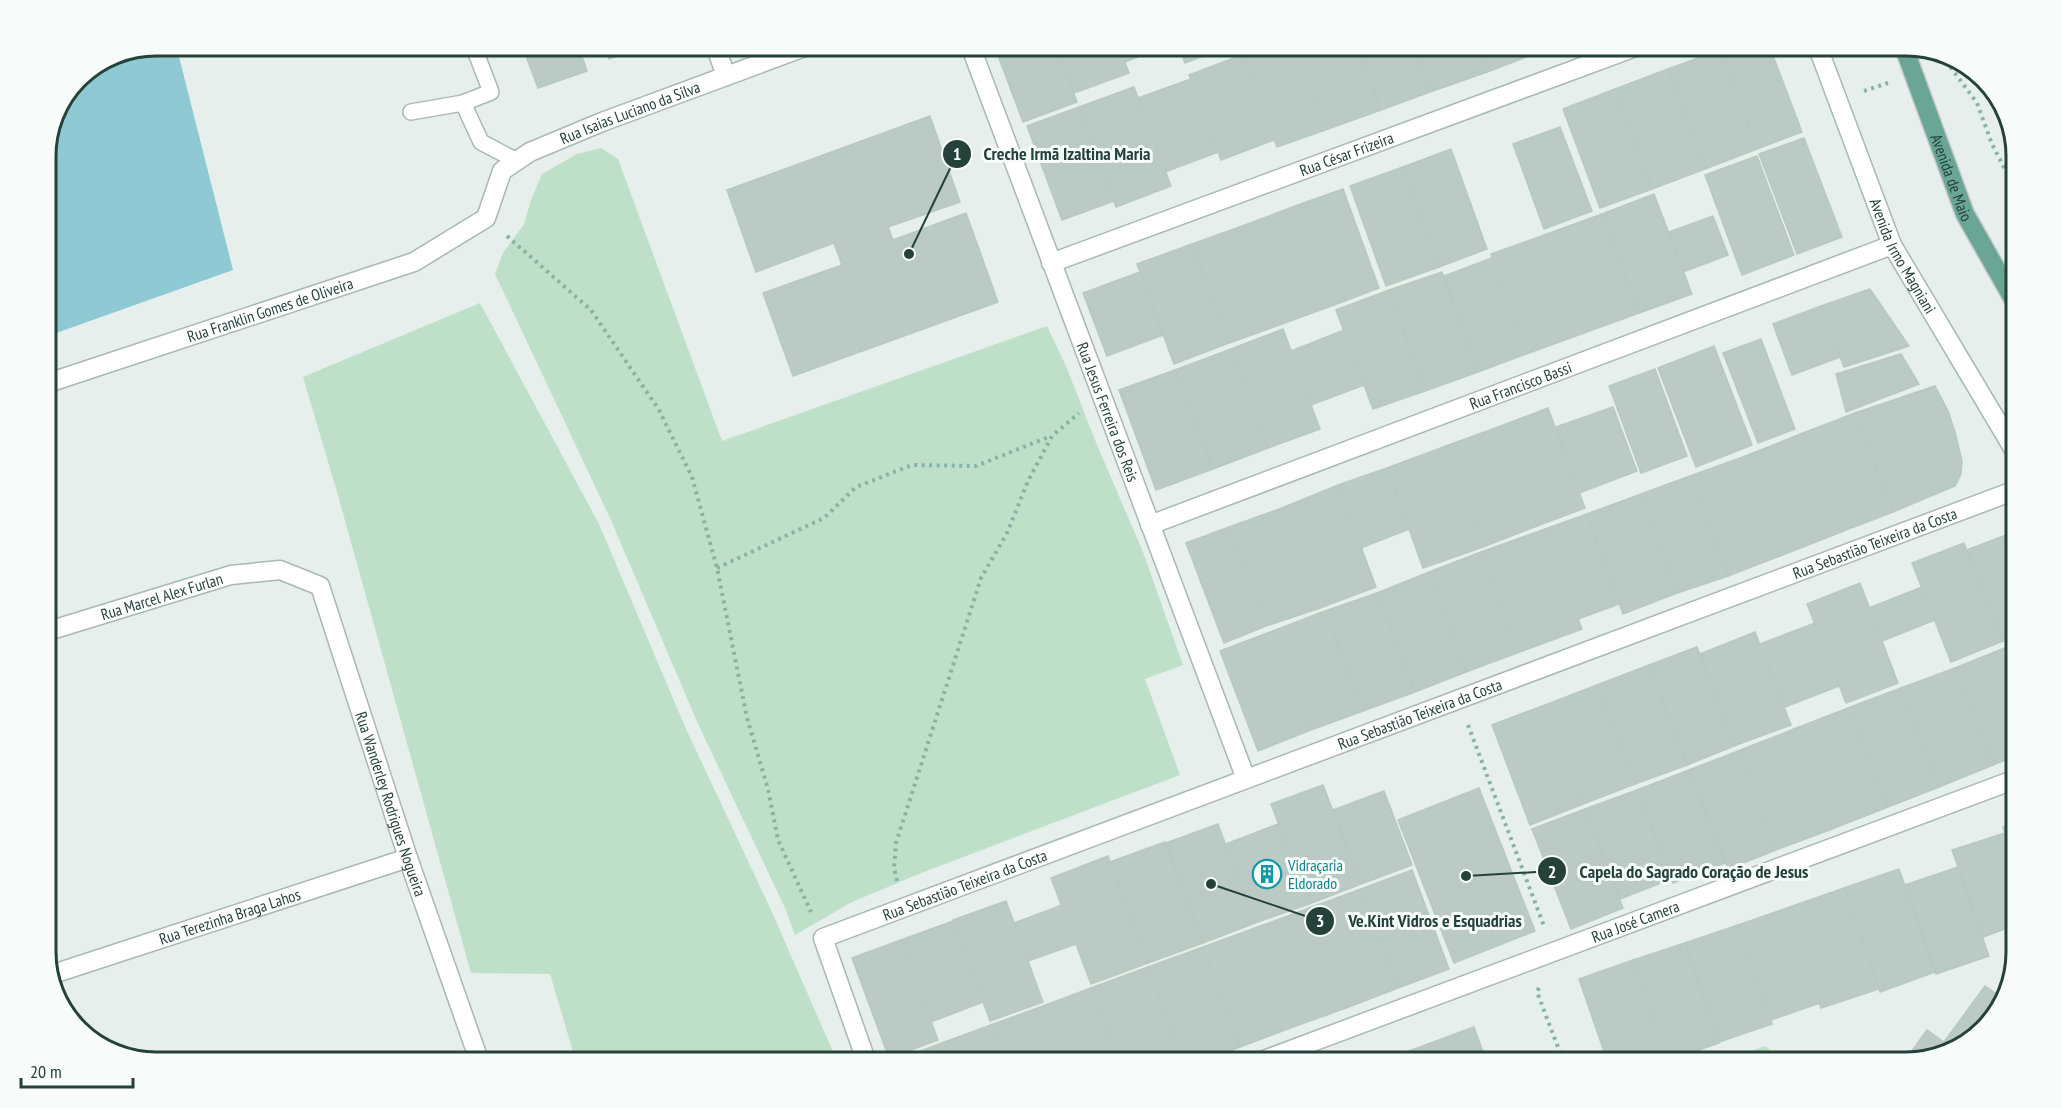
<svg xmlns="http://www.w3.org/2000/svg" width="2061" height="1108" viewBox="0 0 2061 1108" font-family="'PT Sans Narrow',sans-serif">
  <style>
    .green { fill: #bfe0c8 }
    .water { fill: #8ec9d4 }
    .building { fill: #bbcac4; stroke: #b8c9c2; stroke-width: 1.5 }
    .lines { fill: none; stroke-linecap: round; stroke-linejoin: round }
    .lane-casing { stroke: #a8b8b2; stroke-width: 18 }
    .street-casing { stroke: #a8b8b2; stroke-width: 21 }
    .secondary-casing { stroke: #a4bbb3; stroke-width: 21 }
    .primary-casing { stroke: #c2cac8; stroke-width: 21 }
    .path { stroke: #86b3a5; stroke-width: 4; stroke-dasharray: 3 4.5; stroke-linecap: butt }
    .lane { stroke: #fff; stroke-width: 15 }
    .street { stroke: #fff; stroke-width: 18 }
    .secondary { stroke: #fff; stroke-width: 18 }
    .primary { stroke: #6aa596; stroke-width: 18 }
    .labels { text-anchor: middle; stroke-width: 6; stroke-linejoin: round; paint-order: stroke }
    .street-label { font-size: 16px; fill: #24423a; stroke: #f7fbf9 }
    .culture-label { font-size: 16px; fill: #0d838f; stroke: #f7fbf9; text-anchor: start }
    .rim { fill: none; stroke: #24423a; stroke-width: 3 }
    .leader { fill: none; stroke: #24423a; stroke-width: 2 }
    .callout-dot { fill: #24423a; stroke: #f7fbf9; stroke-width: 2 }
    .mark-label { font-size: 18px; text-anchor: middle; font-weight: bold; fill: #fff }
    .callout-label { font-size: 18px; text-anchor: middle; font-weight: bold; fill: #24423a; stroke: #f7fbf9; stroke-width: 6; stroke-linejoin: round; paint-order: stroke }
  </style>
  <rect width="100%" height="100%" fill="#e6efeb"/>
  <g class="green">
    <path d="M601 148 618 159 722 441 1047 326 1066 366 1097 445 1143 552 1183 665 1145 679 1180 775 921 873 850 903 795 935 785 908 699 726 610 518 495 274 503 253 524 224 531 200 542 174 577 154Z"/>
    <path d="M480 303 599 524 686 729 771 910 838 1063H574V1055L550 974 471 973 337 492 303 377Z"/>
    <path d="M1765 1046 1787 1063H1717Z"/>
  </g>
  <path class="water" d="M155 45H176L233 270 45 337V148L78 77 113 53Z"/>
  <g class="building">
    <path d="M522 45H578L587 71 538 88Z"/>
    <path d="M604 45H648L609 59Z"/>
    <path d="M994 45H1056L1077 102 1023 122Z"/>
    <path d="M1056 45H1118L1129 73 1074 93Z"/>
    <path d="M1118 45H1169L1125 62Z"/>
    <path d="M1178 45H1232L1185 63Z"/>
    <path d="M1257 45H1299L1328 129 1277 147 1241 51Z"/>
    <path d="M1299 45H1358L1381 110 1328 129Z"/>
    <path d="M1358 45H1413L1430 92 1381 110Z"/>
    <path d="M1413 45H1477L1487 72 1430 92Z"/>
    <path d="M1477 45H1540L1542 51 1487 72Z"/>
    <path d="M1540 45H1560L1542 51Z"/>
    <path d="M1732 45H1769L1802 132 1757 149 1720 50Z"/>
    <path d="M1720 50 1757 149 1705 169 1668 69Z"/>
    <path d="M1242 55 1274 140 1221 160 1189 75Z"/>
    <path d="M1668 69 1705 169 1652 189 1615 89Z"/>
    <path d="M1191 79 1218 152 1165 172 1138 98Z"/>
    <path d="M1134 87 1171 186 1116 207 1079 107Z"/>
    <path d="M1615 89 1652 189 1600 208 1563 109Z"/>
    <path d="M1079 107 1114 201 1062 220 1027 126Z"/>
    <path d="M930 116 960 202 888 227 893 240 966 213 998 302 793 376 763 293 842 265 834 243 756 272 727 190Z"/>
    <path d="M1560 127 1592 211 1544 229 1513 144Z"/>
    <path d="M1804 138 1842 237 1797 254 1759 154Z"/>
    <path d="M1451 149 1487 249 1439 267 1403 167Z"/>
    <path d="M1757 156 1794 255 1742 275 1705 175Z"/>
    <path d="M1403 167 1439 267 1386 286 1350 186Z"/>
    <path d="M1343 189 1379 288 1334 305 1298 205Z"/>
    <path d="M1654 194 1692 294 1639 313 1602 214Z"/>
    <path d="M1298 205 1334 305 1282 324 1245 225Z"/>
    <path d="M1602 214 1639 313 1584 333 1547 234Z"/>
    <path d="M1713 216 1728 255 1683 272 1669 232Z"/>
    <path d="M1245 225 1282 324 1229 343 1192 244Z"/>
    <path d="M1547 234 1584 333 1526 354 1491 254Z"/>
    <path d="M1192 244 1229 343 1174 364 1137 264Z"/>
    <path d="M1492 258 1526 354 1478 372 1444 276Z"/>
    <path d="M1140 272 1163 335 1107 356 1083 293Z"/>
    <path d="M1442 272 1478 372 1425 391 1389 290Z"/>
    <path d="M1870 289 1909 346 1844 367 1821 306Z"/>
    <path d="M1389 290 1425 391 1373 409 1336 310Z"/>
    <path d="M1821 306 1840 357 1792 375 1773 324Z"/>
    <path d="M1283 329 1320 429 1268 448 1231 349Z"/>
    <path d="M1344 330 1364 385 1311 405 1291 351Z"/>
    <path d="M1761 339 1795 429 1758 443 1723 353Z"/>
    <path d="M1714 346 1752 445 1696 467 1658 368Z"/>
    <path d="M1231 349 1268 448 1213 469 1175 370Z"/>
    <path d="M1901 354 1919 384 1846 412 1836 374Z"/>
    <path d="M1655 369 1687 456 1641 473 1609 386Z"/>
    <path d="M1175 370 1213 469 1156 490 1119 390Z"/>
    <path d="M1935 386 1948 411 1955 432 1962 461 1961 474 1955 486 1893 512 1855 413Z"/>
    <path d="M1613 407 1637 471 1579 493 1556 427Z"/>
    <path d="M1548 408 1585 508 1537 526 1501 426Z"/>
    <path d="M1855 413 1893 512 1841 532 1803 433Z"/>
    <path d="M1501 426 1537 526 1483 547 1446 446Z"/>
    <path d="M1803 433 1841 532 1780 556 1743 457Z"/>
    <path d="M1446 446 1483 547 1423 568 1387 468Z"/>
    <path d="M1743 457 1780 556 1728 576 1690 476Z"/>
    <path d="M1387 468 1409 529 1361 548 1338 485Z"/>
    <path d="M1690 476 1728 576 1677 593 1641 494Z"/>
    <path d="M1338 485 1376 587 1320 608 1282 508Z"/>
    <path d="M1641 494 1677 593 1623 614 1587 514Z"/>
    <path d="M1282 508 1320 608 1266 626 1229 527Z"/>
    <path d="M1587 514 1619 604 1578 619 1545 529Z"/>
    <path d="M1229 527 1266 626 1224 643 1186 543Z"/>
    <path d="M1545 529 1582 629 1517 653 1481 552Z"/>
    <path d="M2016 531V637L2003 641 1967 550Z"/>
    <path d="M1964 543 2003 641 1951 662 1912 563Z"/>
    <path d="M1481 552 1517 653 1466 672 1429 572Z"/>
    <path d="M1429 572 1466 672 1415 692 1377 593Z"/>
    <path d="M1860 583 1898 683 1846 703 1807 604Z"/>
    <path d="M1922 587 1935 620 1882 641 1869 608Z"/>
    <path d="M1377 593 1415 692 1363 711 1325 611Z"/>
    <path d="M1325 611 1363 711 1311 730 1273 631Z"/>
    <path d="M1815 623 1839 686 1785 707 1760 644Z"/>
    <path d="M1273 631 1311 730 1258 751 1220 651Z"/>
    <path d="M1755 632 1791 725 1734 746 1700 654Z"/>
    <path d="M2016 644V669L2007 647Z"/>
    <path d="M1697 647 1734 746 1687 765 1649 665Z"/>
    <path d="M2007 647 2016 669V756L1993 765 1955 668Z"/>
    <path d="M1649 665 1687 765 1635 784 1597 685Z"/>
    <path d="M1955 668 1993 765 1939 787 1901 688Z"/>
    <path d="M1597 685 1635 784 1583 804 1545 705Z"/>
    <path d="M1901 688 1939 787 1888 807 1848 708Z"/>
    <path d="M1545 705 1583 804 1530 825 1492 725Z"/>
    <path d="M1848 708 1888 807 1832 829 1794 729Z"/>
    <path d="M1794 729 1832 829 1776 850 1738 751Z"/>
    <path d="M1738 751 1776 850 1728 869 1689 770Z"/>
    <path d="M1689 770 1725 863 1673 883 1637 790Z"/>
    <path d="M1323 785 1361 884 1309 904 1271 804Z"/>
    <path d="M1479 788 1535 931 1454 963 1398 820Z"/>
    <path d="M1637 790 1671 879 1620 899 1585 809Z"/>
    <path d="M1384 791 1412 865 1361 884 1333 810Z"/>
    <path d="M1585 809 1623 908 1571 929 1532 829Z"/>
    <path d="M2016 822V865L2003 827Z"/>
    <path d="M1218 824 1255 923 1203 943 1166 843Z"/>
    <path d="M1278 824 1309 904 1255 923 1226 844Z"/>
    <path d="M2005 833 2016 865V925L1983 937 1952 850Z"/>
    <path d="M1165 842 1203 943 1148 963 1110 862Z"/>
    <path d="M1108 856 1148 963 1091 984 1051 878Z"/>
    <path d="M1958 867 1989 956 1936 974 1905 885Z"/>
    <path d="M1899 869 1935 972 1880 992 1844 888Z"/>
    <path d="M1412 870 1449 969 1398 988 1361 889Z"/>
    <path d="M1844 888 1879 989 1821 1008 1787 908Z"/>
    <path d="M1361 889 1398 988 1346 1008 1309 908Z"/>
    <path d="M1006 901 1043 1002 990 1021 953 920Z"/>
    <path d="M1062 905 1076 944 1028 961 1014 923Z"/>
    <path d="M1309 908 1346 1008 1293 1027 1255 928Z"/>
    <path d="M1787 908 1820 1003 1771 1020 1738 925Z"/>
    <path d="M953 921 983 1002 931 1022 901 940Z"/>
    <path d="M1738 925 1772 1024 1719 1042 1685 943Z"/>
    <path d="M1255 928 1293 1027 1240 1047 1203 947Z"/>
    <path d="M901 940 938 1040 889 1058 852 958Z"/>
    <path d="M1685 943 1719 1043 1667 1061 1633 960Z"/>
    <path d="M1203 947 1240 1047 1196 1063H1183L1148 967Z"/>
    <path d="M1633 960 1667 1061 1668 1063H1608L1579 979Z"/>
    <path d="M1148 967 1183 1063H1119L1091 988Z"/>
    <path d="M1985 986 2005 1000 2004 1002 1967 1045 1903 1063 1927 1030 1944 1042Z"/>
    <path d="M1091 988 1119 1063H1064L1043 1006Z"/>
    <path d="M1043 1006 1064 1063H1005L991 1025Z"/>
    <path d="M991 1025 1005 1063H945L939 1044Z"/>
    <path d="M1474 1027 1487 1063H1435L1428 1044Z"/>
    <path d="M939 1044 945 1063H889Z"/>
    <path d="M1428 1044 1435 1063H1377Z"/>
  </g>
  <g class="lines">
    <g class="lane-casing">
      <g id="lane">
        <path d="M402 47 408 45"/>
        <path d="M463 103 491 92 473 45"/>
        <path d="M411 112 463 103 481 142 517 161"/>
      </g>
    </g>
    <g class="street-casing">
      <g id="street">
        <path d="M715 45 726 76"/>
        <path id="s1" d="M970 45 1246 779"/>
        <path id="s2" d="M1051 263 1641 45"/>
        <path id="s3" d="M45 384 414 262 486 218 502 171 530 152 602 122 810 45"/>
        <path id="s4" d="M1150 525 1892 245"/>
        <path id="s5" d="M45 632 231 575 280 570 320 586 408 858 480 1063"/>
        <path id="s6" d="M50 975 408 858"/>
        <path id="s7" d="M867 1063 823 938 2016 490"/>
        <path id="s8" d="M1256 1063 2016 779"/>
      </g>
    </g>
    <g class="secondary-casing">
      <g id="secondary">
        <path id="s9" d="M1817 45 1892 245 2016 453"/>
      </g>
    </g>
    <g class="primary-casing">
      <g id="primary">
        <path id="s10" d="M1903 45 1965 214 2016 304"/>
      </g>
    </g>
    <g class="path">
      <path d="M1943 54 1946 61 1977 103 1992 144 2016 191"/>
      <path d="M1945 61 1955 57"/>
      <path d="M1864 91 1888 83"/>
      <path d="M507 236 591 310 659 410 692 477 717 568 747 718 768 789 778 840 811 912"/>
      <path d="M717 568 824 518 856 487 912 465 976 466 1051 436"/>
      <path d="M1468 725 1544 926"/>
      <path d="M897 881 894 867 896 843 981 578 1007 533 1028 481 1052 436 1079 413"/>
      <path d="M1539 988 1537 992 1564 1063"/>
    </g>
    <use href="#lane" class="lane"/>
    <use href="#street" class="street"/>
    <use href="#secondary" class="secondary"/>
    <use href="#primary" class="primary"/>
  </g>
  <defs>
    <g id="building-ring" transform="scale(1.5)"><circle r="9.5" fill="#f7fbf9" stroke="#0f9aa8" stroke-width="1.5"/><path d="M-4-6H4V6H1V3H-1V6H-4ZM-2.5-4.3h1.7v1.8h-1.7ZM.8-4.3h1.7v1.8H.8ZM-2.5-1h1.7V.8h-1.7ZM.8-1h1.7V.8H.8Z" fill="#0f9aa8"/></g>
  </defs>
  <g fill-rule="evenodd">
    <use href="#building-ring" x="1267" y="874"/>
  </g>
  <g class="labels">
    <g class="street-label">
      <text dy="6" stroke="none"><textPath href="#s3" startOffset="664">Rua Isaias Luciano da Silva</textPath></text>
      <text dy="6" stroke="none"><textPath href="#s2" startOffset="315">Rua César Frizeira</textPath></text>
      <text dy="6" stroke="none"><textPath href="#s10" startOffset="141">Avenida de Maio</textPath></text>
      <text dy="6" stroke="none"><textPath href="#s9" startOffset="228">Avenida Irmo Magniani</textPath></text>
      <text dy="6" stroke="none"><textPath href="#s3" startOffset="237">Rua Franklin Gomes de Oliveira</textPath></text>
      <text dy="6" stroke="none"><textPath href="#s4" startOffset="396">Rua Francisco Bassi</textPath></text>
      <text dy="6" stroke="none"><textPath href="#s1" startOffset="392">Rua Jesus Ferreira dos Reis</textPath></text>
      <text dy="6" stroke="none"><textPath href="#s7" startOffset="1256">Rua Sebastião Teixeira da Costa</textPath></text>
      <text dy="6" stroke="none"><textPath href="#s5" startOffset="122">Rua Marcel Alex Furlan</textPath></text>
      <text dy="6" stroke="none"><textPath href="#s7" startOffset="770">Rua Sebastião Teixeira da Costa</textPath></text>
      <text dy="6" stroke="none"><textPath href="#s5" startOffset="516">Rua Wanderley Rodrigues Nogueira</textPath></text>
      <text dy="6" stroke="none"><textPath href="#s7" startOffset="284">Rua Sebastião Teixeira da Costa</textPath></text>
      <text dy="6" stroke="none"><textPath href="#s6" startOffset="189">Rua Terezinha Braga Lahos</textPath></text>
      <text dy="6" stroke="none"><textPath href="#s8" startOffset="405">Rua José Camera</textPath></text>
    </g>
    <g class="culture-label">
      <text x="1288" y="871">Vidraçaria<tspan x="1288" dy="18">Eldorado</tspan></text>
    </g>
  </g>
  <path d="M0 0H2061V1108H0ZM156 56H1906A100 100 0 0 1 2006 156V952A100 100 0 0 1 1906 1052H156A100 100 0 0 1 56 952V156A100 100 0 0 1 156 56Z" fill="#f7fbf9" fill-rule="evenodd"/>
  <path class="rim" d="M156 56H1906A100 100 0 0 1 2006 156V952A100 100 0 0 1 1906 1052H156A100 100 0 0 1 56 952V156A100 100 0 0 1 156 56Z"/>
  <path class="leader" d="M909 254L957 154M1466 876L1552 871M1211 884L1320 921"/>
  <g class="callout-dot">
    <circle cx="909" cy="254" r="6"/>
    <circle cx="1466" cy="876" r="6"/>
    <circle cx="1211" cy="884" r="6"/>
    <circle cx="957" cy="154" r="15"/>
    <circle cx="1552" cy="871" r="15"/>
    <circle cx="1320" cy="921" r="15"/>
  </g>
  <g class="mark-label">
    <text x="957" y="160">1</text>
    <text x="1552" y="878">2</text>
    <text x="1320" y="927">3</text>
  </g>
  <g class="callout-label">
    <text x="1067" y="160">Creche Irmã Izaltina Maria</text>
    <text x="1694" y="878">Capela do Sagrado Coração de Jesus</text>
    <text x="1435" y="927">Ve.Kint Vidros e Esquadrias</text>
  </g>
  <path d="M21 1078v9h112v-9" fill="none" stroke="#24423a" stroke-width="3"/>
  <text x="30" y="1078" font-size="18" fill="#24423a" stroke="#f7fbf9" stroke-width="4.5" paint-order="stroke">20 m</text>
</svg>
